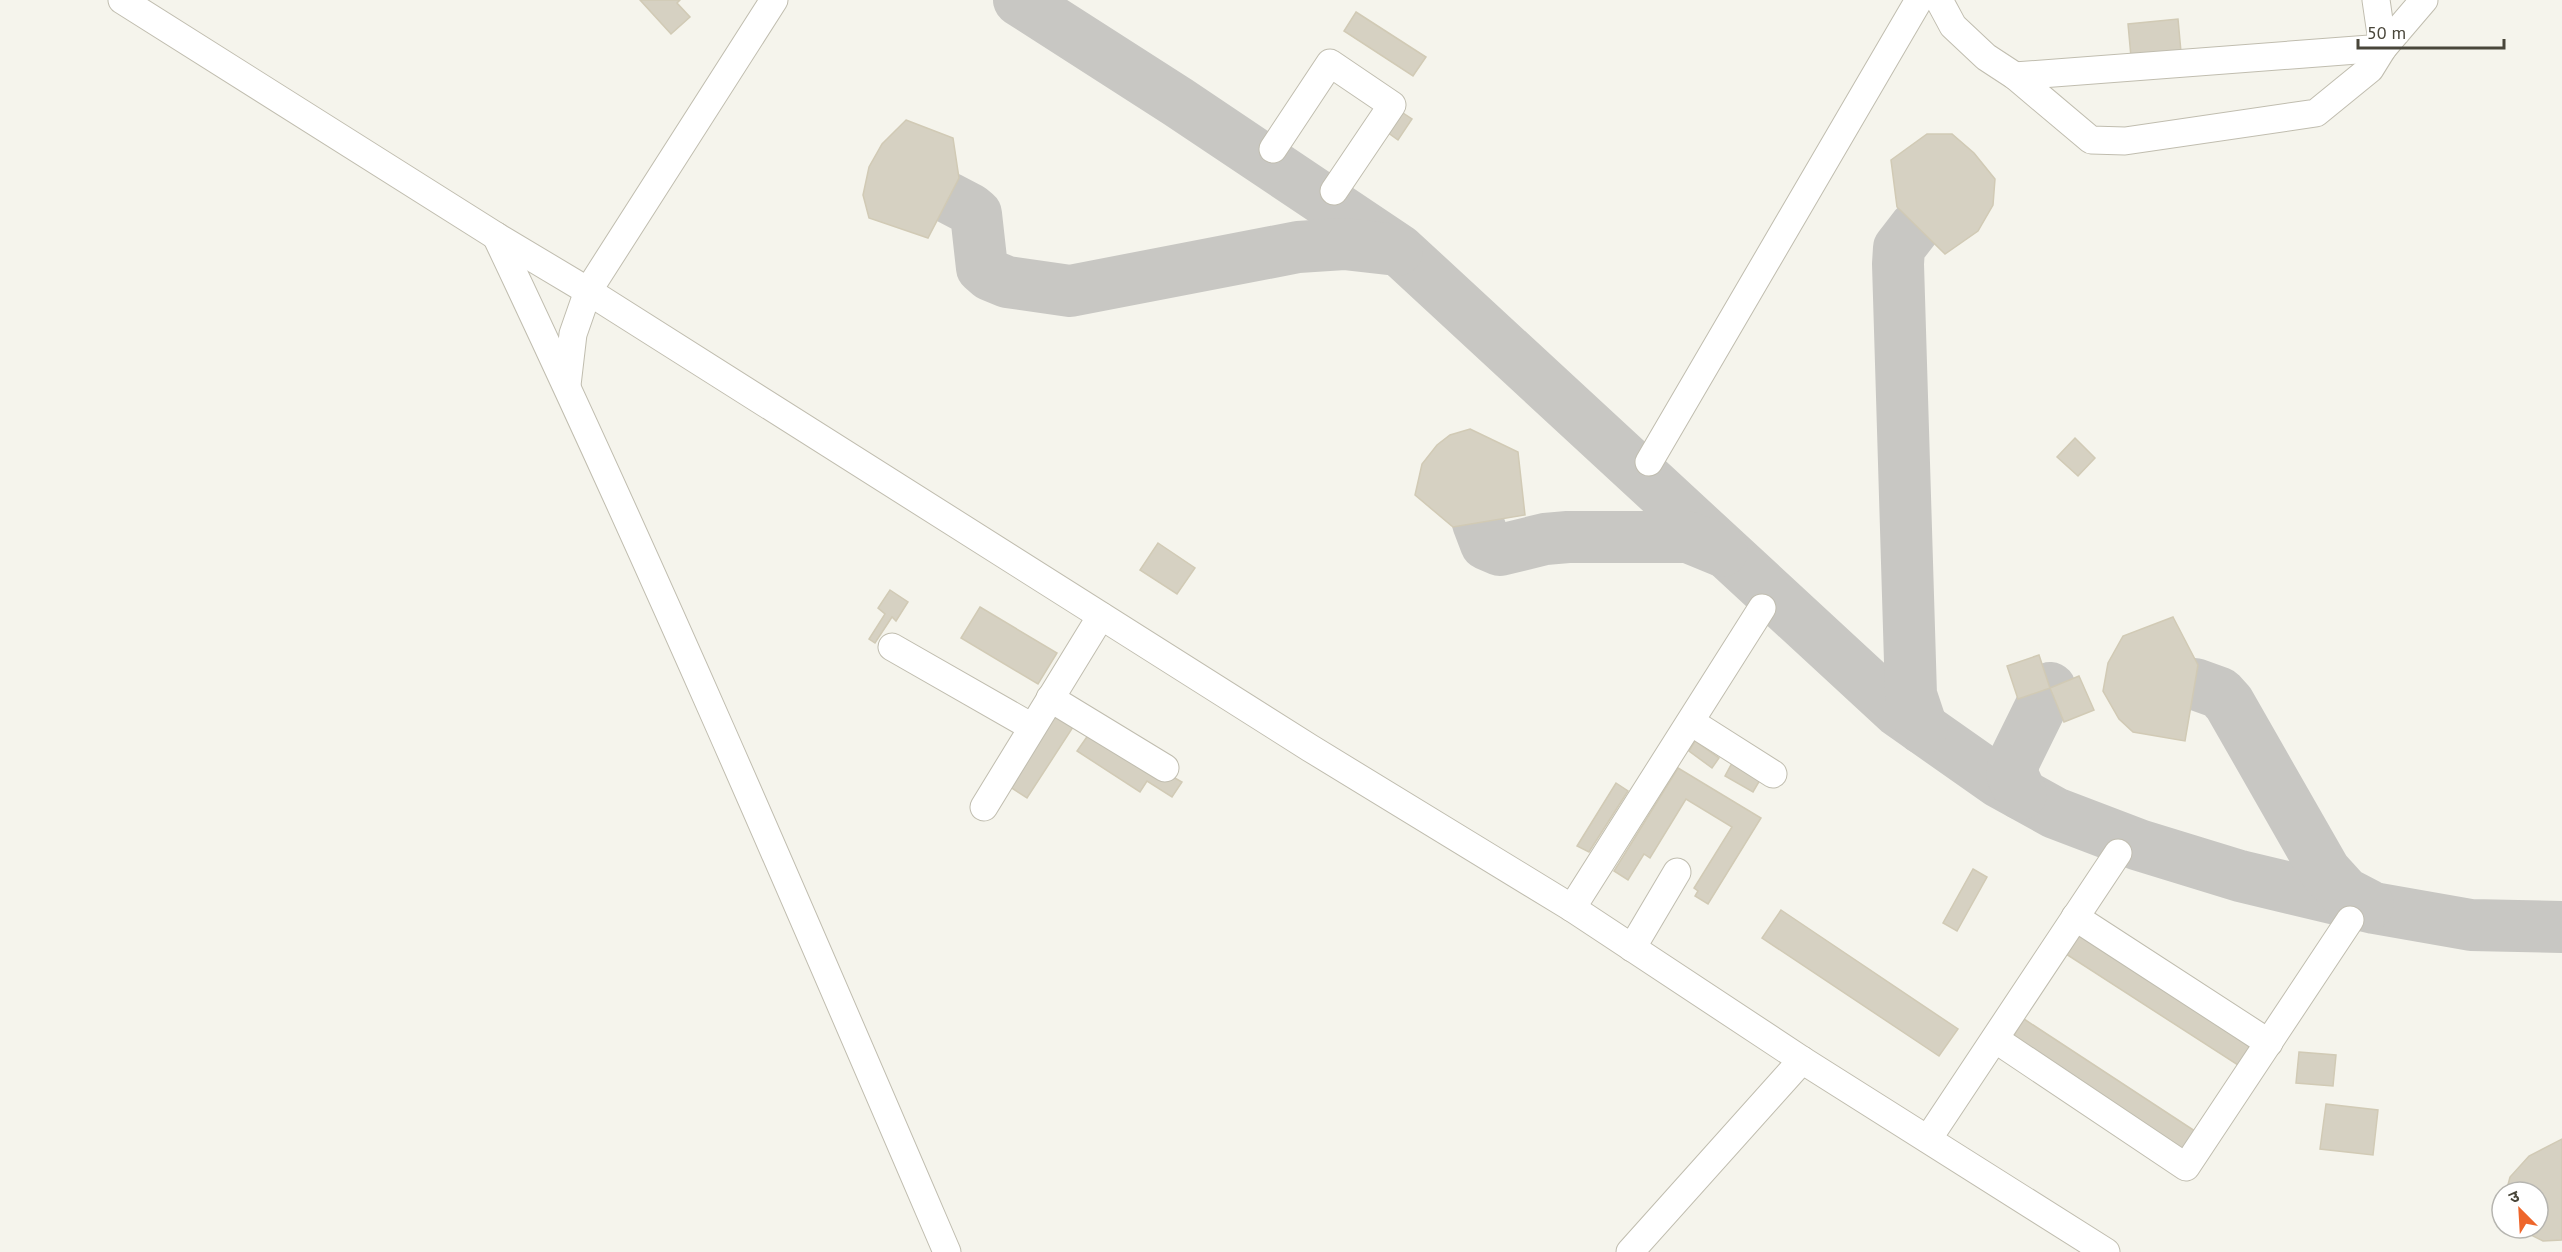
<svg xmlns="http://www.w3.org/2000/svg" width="2562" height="1252" viewBox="0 0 2562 1252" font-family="'PT Sans','Noto Sans Devanagari',sans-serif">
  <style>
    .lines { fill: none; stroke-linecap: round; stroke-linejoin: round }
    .taxiway { stroke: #c8c7c3; stroke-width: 52 }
    .building { fill: #d6d1c2; stroke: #d1cab5; stroke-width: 1.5 }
    .minor-casing { stroke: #c0bdaf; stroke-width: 29 }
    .minor { stroke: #fff; stroke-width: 27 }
  </style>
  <rect width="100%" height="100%" fill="#f5f4ec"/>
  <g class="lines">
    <g class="taxiway">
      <path d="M1019 0 1178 102 1399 250 1898 711 1999 782 2055 813 2139 845 2240 876 2374 908 2471 925 2562 927"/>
      <path d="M949 198 970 209 976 214 982 268 990 275 1007 282 1070 291 1298 247 1344 244 1397 250"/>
      <path d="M1916 226 1899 248 1898 264 1911 695 1922 728"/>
      <path d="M1478 523 1486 544 1500 550 1545 539 1568 537H1688L1722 551"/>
      <path d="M2195 684 2220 693 2229 703 2325 871 2345 893 2368 905"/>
      <path d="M2021 794 2012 774 2014 761 2050 688"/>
    </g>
  </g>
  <g class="building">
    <path d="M640 0H680L677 3 690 17 671 34Z"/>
    <path d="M1356 12 1426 57 1413 76 1344 31Z"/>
    <path d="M2178 19 2181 52 2131 57 2128 24Z"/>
    <path d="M1400 111 1412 119 1398 140 1387 132Z"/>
    <path d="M906 120 953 138 959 178 928 238 869 218 863 195 869 167 882 144Z"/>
    <path d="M1927 134H1952L1974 153 1995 179 1993 205 1978 231 1945 254 1897 207 1891 160Z"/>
    <path d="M1470 429 1518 452 1525 515 1453 527 1415 495 1422 464 1437 445 1450 435Z"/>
    <path d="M2075 438 2095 458 2078 476 2057 457Z"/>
    <path d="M1158 543 1195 568 1177 594 1140 570Z"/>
    <path d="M890 590 908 602 896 621 892 617 875 643 869 639 885 614 878 608Z"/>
    <path d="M980 607 1057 653 1038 684 961 638Z"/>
    <path d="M2173 617 2198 665 2185 741 2133 732 2119 719 2103 691 2108 663 2123 636Z"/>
    <path d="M2039 655 2050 688 2018 699 2007 666Z"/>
    <path d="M2079 676 2094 710 2064 722 2050 688Z"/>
    <path d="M1055 711 1075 724 1027 798 1007 785Z"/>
    <path d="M1091 731 1182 782 1172 797 1147 781 1140 792 1077 751Z"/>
    <path d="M1695 741 1719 758 1712 768 1689 751Z"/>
    <path d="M1732 763 1760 780 1753 792 1725 776Z"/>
    <path d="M1678 768 1761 818 1708 904 1695 896 1698 891 1694 888 1732 827 1686 799 1650 858 1644 854 1628 880 1614 871Z"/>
    <path d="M1616 783 1628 791 1589 852 1577 846Z"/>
    <path d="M1973 869 1987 877 1957 931 1943 923Z"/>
    <path d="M1781 910 1958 1029 1939 1056 1762 938Z"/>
    <path d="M2080 933 2254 1046 2241 1067 2066 954Z"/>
    <path d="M2024 1019 2198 1133 2185 1153 2011 1040Z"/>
    <path d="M2299 1052 2336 1055 2333 1086 2296 1083Z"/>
    <path d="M2326 1104 2378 1110 2373 1155 2320 1149Z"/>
    <path d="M2562 1139V1240L2543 1241 2517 1228H2538V1192H2506L2510 1177 2529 1156Z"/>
  </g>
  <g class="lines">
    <g class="minor-casing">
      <g id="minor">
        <path d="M122 0 496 236 588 291 1310 748 1572 908 1802 1060 2106 1252"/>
        <path d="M1939 0 1953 26 1986 57 2015 76 2091 140 2125 141 2316 113 2370 69 2383 48 2424 0"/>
        <path d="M2376 0 2383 48"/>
        <path d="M2015 76 2383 48"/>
        <path d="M1273 149 1330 63 1392 105 1334 191"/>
        <path d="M496 236C655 571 801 912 947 1252"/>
        <path d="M567 385 573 334 588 291 774 0"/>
        <path d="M1649 462 1919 0"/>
        <path d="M892 647 1032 727"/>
        <path d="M1050 698 1165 768"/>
        <path d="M1691 722 1773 774"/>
        <path d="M984 807 1101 616"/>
        <path d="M1572 908 1762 608"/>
        <path d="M2075 917 2269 1043"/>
        <path d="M1632 948 1677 872"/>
        <path d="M1995 1039 2186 1167 2350 920"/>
        <path d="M1928 1139 2118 853"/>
        <path d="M1630 1252 1802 1060"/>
      </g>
    </g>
    <use href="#minor" class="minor"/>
  </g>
  <g transform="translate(2520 1210) rotate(336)"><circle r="28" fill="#ffffff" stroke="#b6b5b0" stroke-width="1.5"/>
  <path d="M0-4.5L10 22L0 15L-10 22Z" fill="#ee662b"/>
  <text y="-9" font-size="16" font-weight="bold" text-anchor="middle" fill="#49463a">उ</text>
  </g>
  <path d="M2358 39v9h146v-9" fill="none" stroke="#49463a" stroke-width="3"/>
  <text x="2367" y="39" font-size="18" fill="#49463a" stroke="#ffffff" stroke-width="4.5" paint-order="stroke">50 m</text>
</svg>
